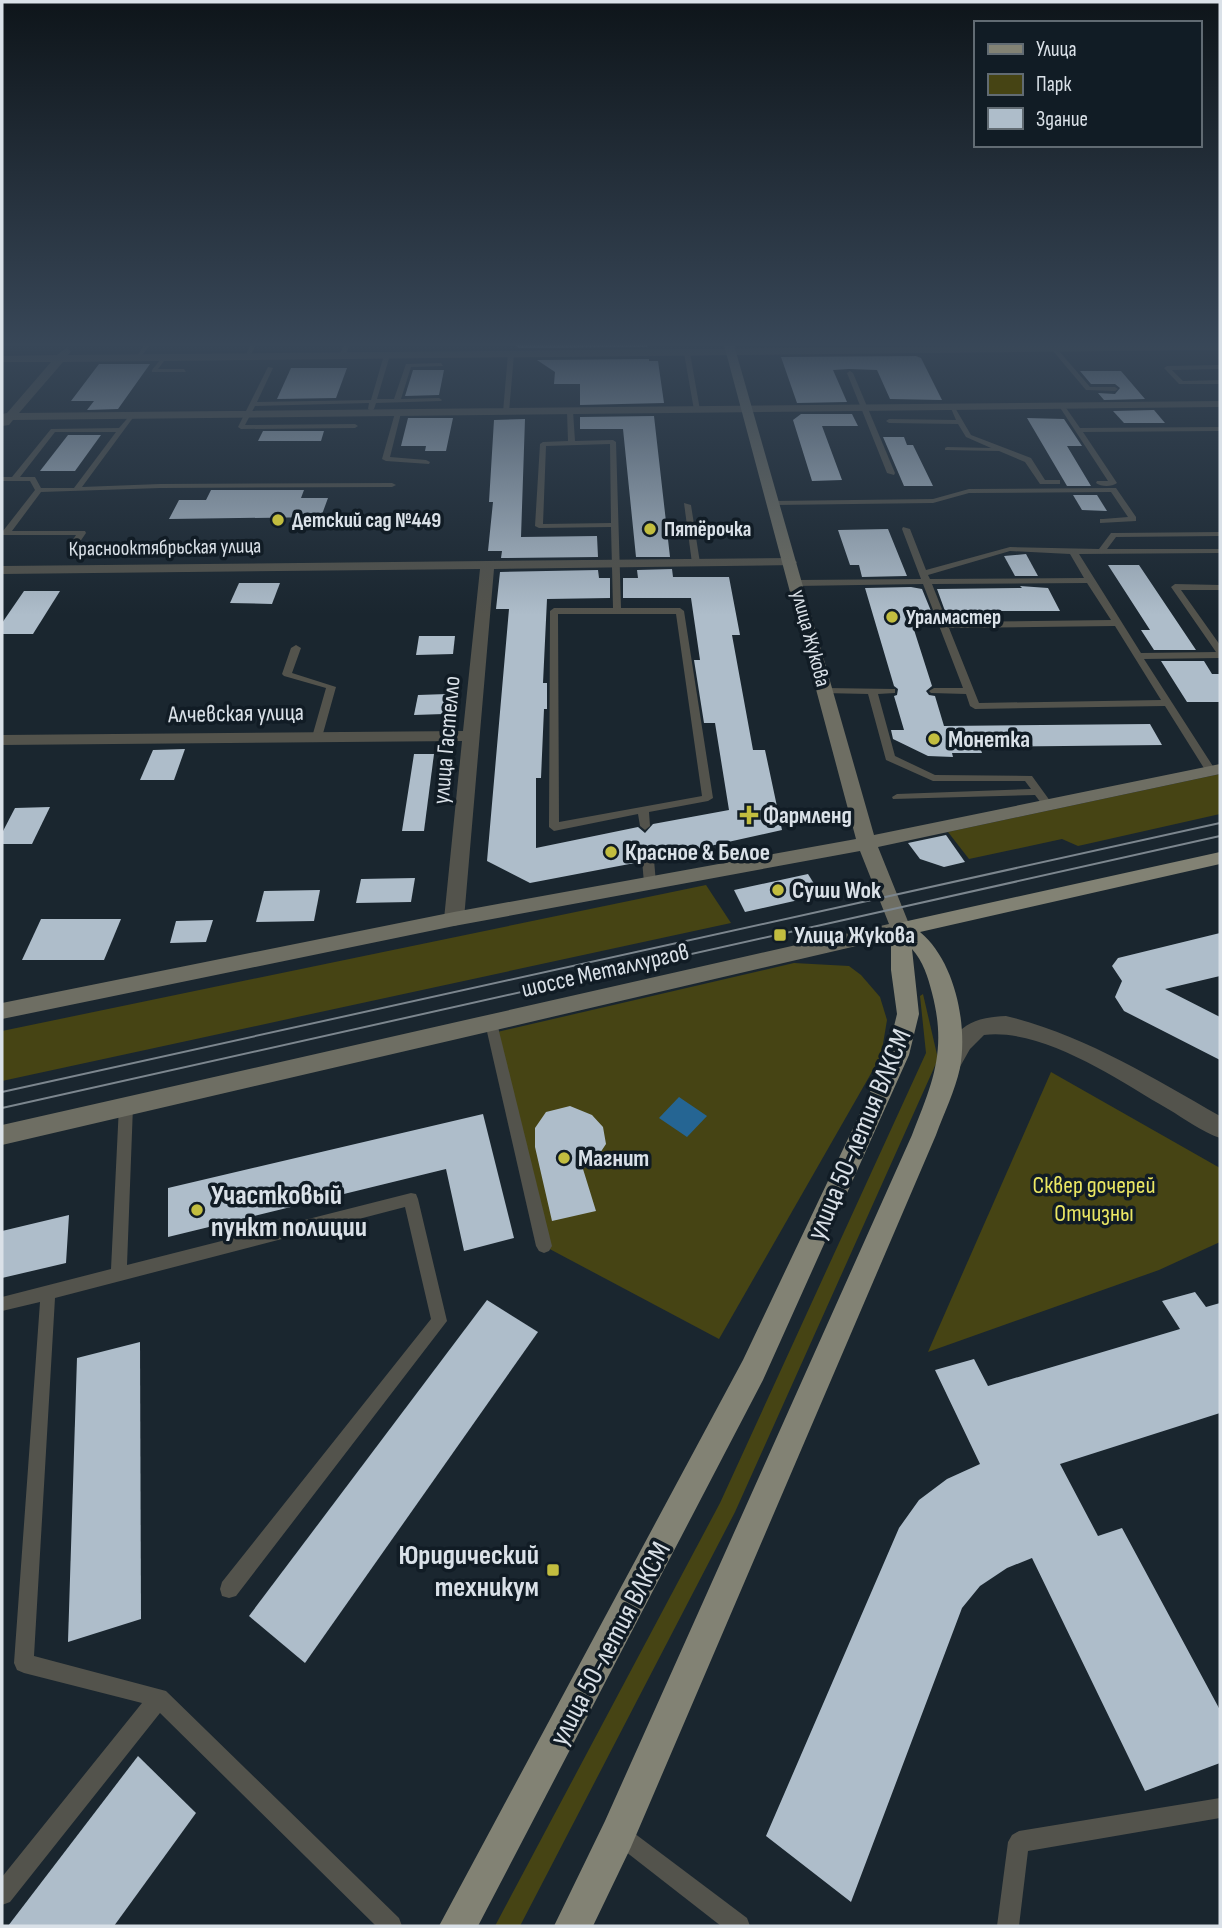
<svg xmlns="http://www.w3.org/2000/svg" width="1222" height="1928" viewBox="0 0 1222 1928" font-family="'Sofia Sans Condensed',sans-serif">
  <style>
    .green { fill: #464414 }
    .water { fill: #256593 }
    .building { fill: #aebdca }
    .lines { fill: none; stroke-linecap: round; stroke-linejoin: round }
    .lane { fill: #53534c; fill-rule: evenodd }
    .street { fill: #53534c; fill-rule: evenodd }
    .secondary { fill: #6e6e63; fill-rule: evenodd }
    .primary { fill: #828274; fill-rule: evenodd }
    .tram { stroke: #7c868e; stroke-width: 2 }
    .poi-dot { fill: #c2bd3f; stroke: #111c25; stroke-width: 2.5 }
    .labels { text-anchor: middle; stroke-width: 7; stroke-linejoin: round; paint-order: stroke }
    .far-poi-label { font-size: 21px; font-weight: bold; fill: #dae1e8; stroke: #111c25; text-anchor: start }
    .far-street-label { font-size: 21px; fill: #dae1e8; stroke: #111c25 }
    .street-label { font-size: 24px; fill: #dae1e8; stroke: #111c25 }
    .poi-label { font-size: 24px; font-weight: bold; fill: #dae1e8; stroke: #111c25; text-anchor: start }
    .park-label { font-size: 24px; fill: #ebe763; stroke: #111c25 }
    .near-street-label { font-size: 28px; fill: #dae1e8; stroke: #111c25 }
    .near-poi-label { font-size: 28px; font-weight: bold; fill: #dae1e8; stroke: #111c25; text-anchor: start }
  </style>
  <rect width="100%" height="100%" fill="#1a262f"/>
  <g class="green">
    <path d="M1220 774V814L1078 846 1062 839 969 859 948 832Z"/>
    <path d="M706 885 731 923 2 1081V1031Z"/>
    <path d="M794 963 849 966 861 975 880 997 887 1020 881 1056 719 1339 544 1246 493 1033Z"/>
    <path d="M923 994 938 1059 735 1512 520 1926H495L720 1503 926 1053 920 996Z"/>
    <path d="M1051 1072 1220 1168V1242L1159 1270 928 1352Z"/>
  </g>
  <path class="water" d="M679 1097 707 1116 687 1137 659 1118Z"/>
  <g class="building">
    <path d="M515 345H647V347L519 348Z"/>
    <path d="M916 356 921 358 942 400 890 399 877 370 849 369 833 370 847 402 797 403 781 357Z"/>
    <path d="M649 359V361H658L664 403 580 405V384H554L555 372 537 360Z"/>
    <path d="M99 364H150L118 409 87 410 94 401H71Z"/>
    <path d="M291 368H347L336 398 277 399Z"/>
    <path d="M413 370H444L439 395 405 396Z"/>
    <path d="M1080 371H1121L1145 399 1104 400 1098 393 1115 394 1120 388 1115 384H1091Z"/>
    <path d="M1154 410 1165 423H1124L1113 411Z"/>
    <path d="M801 414H852L858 426H822L842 480 812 481 793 420Z"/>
    <path d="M654 416 670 557H636L623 429H580V417Z"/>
    <path d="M408 418H453L446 451H425L426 446H401Z"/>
    <path d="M1027 418 1064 419 1082 446H1067L1091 486H1067Z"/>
    <path d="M525 419 521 537 597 536 598 557 501 558 502 551H488L493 502H489L494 420Z"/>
    <path d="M263 431H324L321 441H258Z"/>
    <path d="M68 435H101L75 471H40Z"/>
    <path d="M883 437H904L907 445H913L933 486H904Z"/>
    <path d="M211 490H304L301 498H328L321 517 169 519 179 500H206Z"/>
    <path d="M1073 495H1097L1107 511 1082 510Z"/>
    <path d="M888 529 907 576 862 577 859 565H850L838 530Z"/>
    <path d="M1026 554 1038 576H1015L1004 556Z"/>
    <path d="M1108 565H1139L1196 650H1154L1141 630H1150Z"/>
    <path d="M672 569 673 577H729L740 635H732L753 750H765L782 830 656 858 647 854 640 862 530 883 487 861 509 609H496L500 572 598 570 599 578H610V598L547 599 543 683H547V709H544L541 778H536V848L638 827 645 833 653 824 729 810 715 723H704L694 660H700L691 598H623V578H638L637 570Z"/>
    <path d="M239 583H280L272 604 230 603Z"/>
    <path d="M1020 586 1048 588 1060 611H945L937 589 1022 588Z"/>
    <path d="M911 587 922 589 931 611H908L932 686 926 691 929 695 935 696 944 726 1150 724 1162 745 980 747 982 753H952L953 757 928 756 893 739 891 730H904L894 696 897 695 898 689 894 686 865 588Z"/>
    <path d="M24 591H60L33 634H2V623Z"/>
    <path d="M419 636H455L453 654 416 655Z"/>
    <path d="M1161 661H1204L1212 674H1220V702H1187Z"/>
    <path d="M447 694 444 714 414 715 418 695Z"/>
    <path d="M185 749 174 780H140L153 750Z"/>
    <path d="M414 754H434L424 831H402Z"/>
    <path d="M50 807 32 844H2V833L15 808Z"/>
    <path d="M946 835 965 862 944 867 920 859 908 843Z"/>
    <path d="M808 874 821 895 745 912 734 890Z"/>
    <path d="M415 878 411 902 356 903 361 879Z"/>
    <path d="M320 890 314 921 256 922 264 891Z"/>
    <path d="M41 919H121L104 960H22Z"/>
    <path d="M213 920 206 942 170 943 176 921Z"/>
    <path d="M1220 933V976L1165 989 1220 1017V1060L1124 1011 1115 997 1122 981 1112 966 1118 958Z"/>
    <path d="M570 1106 592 1115 603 1127 606 1144 596 1159 583 1169 596 1211 552 1221 535 1147V1128L546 1112Z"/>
    <path d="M483 1114 514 1238 464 1251 446 1169 168 1237V1188Z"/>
    <path d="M69 1215 66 1263 2 1278V1231Z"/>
    <path d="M1195 1292 1206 1307 1220 1303V1413L1060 1464 1098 1536 1122 1528 1220 1710V1763L1145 1791 1032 1558 1007 1568 980 1586 962 1608 851 1902 766 1836 899 1528 919 1500 947 1479 980 1464 935 1370 974 1359 988 1386 1180 1329 1162 1301Z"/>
    <path d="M487 1300 538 1332 305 1663 249 1616Z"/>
    <path d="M140 1342 141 1619 68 1642 77 1358Z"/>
    <path d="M138 1756 196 1813 114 1926H8Z"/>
  </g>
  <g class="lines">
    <g class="lane">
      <path d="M144 345H150L140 358H136Z"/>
      <path d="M250 345H256L249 358H245Z"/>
      <path d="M344 345H350L345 356 342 358 339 356Z"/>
      <path d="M1048 345H1054L1090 387H1115L1118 389 1115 391 1086 390Z"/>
      <path d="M687 351 690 353 700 410 697 412 694 410 684 353Z"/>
      <path d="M511 352 514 354 509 412 506 414 503 412 508 354Z"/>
      <path d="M387 353 390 355 377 399H394L406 364 441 363 443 366 411 367 401 399 439 398 442 400 441 401 376 403 374 409 371 411 368 409 369 403 255 406 245 425 355 424 358 426 355 428 241 429 238 427 268 367 273 368 257 402 371 400 384 355Z"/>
      <path d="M164 355 167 357 158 369H184L186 372H152V370Z"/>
      <path d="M1220 365V369L1172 370 1183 381 1220 380V384H1179L1164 368 1167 366Z"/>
      <path d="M850 371 853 373 895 473 894 475 887 473 847 373Z"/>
      <path d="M1060 405H1064L1080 428 1220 427V431L1083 432 1117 483C1112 487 1101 487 1096 483L1097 481H1108L1059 406Z"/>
      <path d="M950 406H954L971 435 1031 458 1045 480H1060V484H1040L1025 462 999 451 945 450V448L947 447 991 448 966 437 958 424 889 423 886 421 889 419 956 420Z"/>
      <path d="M570 409 573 411 575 441 613 440 616 442 621 608H680L684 611 713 798 708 801 649 812 650 826 645 830 640 826 638 814 554 831 549 827 550 611 554 608H613L611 527 539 528 535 526 540 444 543 442 568 441 567 411ZM610 444 611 523 543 524 546 446ZM558 614H676L702 796 559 822Z"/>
      <path d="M398 411 401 413 390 457 426 460 430 462 429 464 386 461 382 459 395 413Z"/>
      <path d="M132 413 135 415 82 487 160 484 392 483 396 485 392 487 160 488 41 492 12 531H85L86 533 75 549 68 547 76 535H3V531L35 490 30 481H2V477H12L51 429 119 428ZM55 432H116L74 488H41L35 477H20Z"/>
      <path d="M1113 488H1116L1136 517V521L1100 523V519H1103L1128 517 1111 492 969 493 933 503 774 505 770 503 774 501 933 499 969 489Z"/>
      <path d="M684 503 691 505 700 563 696 565 692 563Z"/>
      <path d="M903 527 910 529 926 570 1010 547 1099 549 1111 533H1114L1220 532V536L1116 537 1107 549H1220V553L1079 554 1141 653 1216 652 1171 587 1175 584 1220 585V590H1181L1220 645V658L1144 659 1216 771 1215 773H1207L1165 706 975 709 970 706 966 694 931 693 929 691 934 688H963L923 584 796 586 792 583 796 580 921 579 902 529ZM1010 551 1070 554 1084 578 930 579 928 575ZM1087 583 1111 620 947 622 932 584ZM1115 626 1161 700 979 703 949 628Z"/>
      <path d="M296 645 301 648 292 673 336 687 322 737 317 740 312 737 326 688 284 676 282 674 291 648Z"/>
      <path d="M826 688 895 689V693L878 694 895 756 935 775 1032 776 1053 805 1052 807H1044L1035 795 893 799 892 797 897 794 1031 789 1025 781H933L886 760 868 694 823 693V689Z"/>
      <path d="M648 856 654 860 656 883 650 887 644 883 642 860Z"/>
      <path d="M491 1018 496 1019 497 1023 552 1246 549 1251 544 1253 539 1251 536 1246 485 1023 486 1019Z"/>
      <path d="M126 1100 131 1102 133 1106 127 1265 411 1193 416 1194 418 1199 447 1321 236 1596 229 1598 222 1596 220 1589 222 1582 431 1319 405 1207 55 1298 34 1656 166 1691 399 1918 402 1926H376L160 1713 10 1902 2 1905V1877L142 1703 24 1673 17 1670 14 1663 40 1302 2 1311V1297L111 1269 119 1106 121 1102Z"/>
      <path d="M1220 1798V1818L1028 1851 1019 1926H997L1008 1842 1012 1835 1019 1831Z"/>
      <path d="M619 1823 626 1827 747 1918 750 1926H721L612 1841 608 1834 612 1827Z"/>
    </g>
    <g class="street">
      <path d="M1097 345H1220V350L63 362 19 413 1220 401V407L13 420 9 425 2 426V414L7 413 51 362H2V356L57 355 66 348 71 351 68 355Z"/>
      <path d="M790 558 797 562 795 565 494 569 464 919 461 924 454 926 447 924 444 919 462 741 2 745V735L463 731 480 569 2 574V566Z"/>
      <path d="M1006 1016C1084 1035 1151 1077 1220 1116V1138C1202 1132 1185 1119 1168 1109 1118 1080 1044 1028 984 1035L970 1049 957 1072 949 1075 941 1072 938 1066C956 1030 964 1018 1006 1016Z"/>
    </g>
    <path class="secondary" d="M724 345H734L874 835 1220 764V774L878 847 911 929 908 934 2 1145V1125L889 924 860 851 454 926 2 1019V1003L454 912 856 839Z"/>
    <path class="primary" d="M1220 852V864L920 932C955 961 968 1025 960 1068 955 1091 944 1113 936 1135L631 1847 593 1926H554L605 1821 912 1135C933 1082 947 1050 932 993 928 977 923 961 912 949L919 1014 909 1055 763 1380 478 1926H439L743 1360 865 1103 887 1055 897 1014 891 970V929L894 924Z"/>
    <g class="tram">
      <path d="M2 1092 1220 823"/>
      <path d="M2 1108 1220 836"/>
    </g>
  </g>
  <linearGradient id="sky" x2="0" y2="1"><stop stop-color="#0e151a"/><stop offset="0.56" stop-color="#384758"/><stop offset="1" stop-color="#384758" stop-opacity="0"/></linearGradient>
  <rect width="1222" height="615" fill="url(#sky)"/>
  <g class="poi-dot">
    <circle cx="278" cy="520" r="7"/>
    <circle cx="650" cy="529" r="7"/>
    <circle cx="892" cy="617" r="7"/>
    <circle cx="934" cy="739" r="7"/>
    <path d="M745.5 804.5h7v7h7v7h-7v7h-7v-7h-7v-7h7z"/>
    <circle cx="611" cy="852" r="7"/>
    <circle cx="778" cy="890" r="7"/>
    <rect x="773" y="928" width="14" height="14" rx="3.5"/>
    <circle cx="564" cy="1158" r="7"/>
    <circle cx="197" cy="1210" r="7"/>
    <rect x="546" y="1563" width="14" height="14" rx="3.5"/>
  </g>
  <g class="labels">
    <g class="far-poi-label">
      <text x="292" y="527">Детский сад №449</text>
      <text x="664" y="536">Пятёрочка</text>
      <text x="906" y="624">Уралмастер</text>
    </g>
    <g class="far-street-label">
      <text transform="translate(165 547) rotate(-1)" y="7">Краснооктябрьская улица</text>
      <text transform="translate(811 638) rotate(75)" y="7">улица Жукова</text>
    </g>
    <g class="street-label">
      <text transform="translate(236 713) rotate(-1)" y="8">Алчевская улица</text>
      <text transform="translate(446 740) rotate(-85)" y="8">улица Гастелло</text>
      <text transform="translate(605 970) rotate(-13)" y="8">шоссе Металлургов</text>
    </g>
    <g class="poi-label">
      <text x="948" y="747">Монетка</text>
      <text x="763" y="823">Фармленд</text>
      <text x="625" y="860">Красное &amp; Белое</text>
      <text x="792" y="898">Суши Wok</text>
      <text x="794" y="943">Улица Жукова</text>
      <text x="578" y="1166">Магнит</text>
    </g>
    <g class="park-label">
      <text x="1094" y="1193">Сквер дочерей<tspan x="1094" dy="28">Отчизны</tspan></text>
    </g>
    <g class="near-street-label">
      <text transform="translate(858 1134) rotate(-67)" y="10">улица 50-летия ВЛКСМ</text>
      <text transform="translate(609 1643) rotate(-62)" y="10">улица 50-летия ВЛКСМ</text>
    </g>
    <g class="near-poi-label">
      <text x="211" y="1204">Участковый<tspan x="211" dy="32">пункт полиции</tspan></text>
      <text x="539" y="1564" text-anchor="end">Юридический<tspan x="539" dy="32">техникум</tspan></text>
    </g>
  </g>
  <rect width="1222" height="1928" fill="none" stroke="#dae1e8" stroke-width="7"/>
  <rect x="974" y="21" width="228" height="126" fill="#111c25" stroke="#616b73" stroke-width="2"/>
  <rect x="988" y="44" width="35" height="10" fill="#828274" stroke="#616b73" stroke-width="2"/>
  <text x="1036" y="56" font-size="21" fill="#dae1e8">Улица</text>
  <rect x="988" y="74" width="35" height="21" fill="#464414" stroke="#616b73" stroke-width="2"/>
  <text x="1036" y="91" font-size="21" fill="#dae1e8">Парк</text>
  <rect x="988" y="108" width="35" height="21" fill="#aebdca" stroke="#616b73" stroke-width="2"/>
  <text x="1036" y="126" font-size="21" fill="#dae1e8">Здание</text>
</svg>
